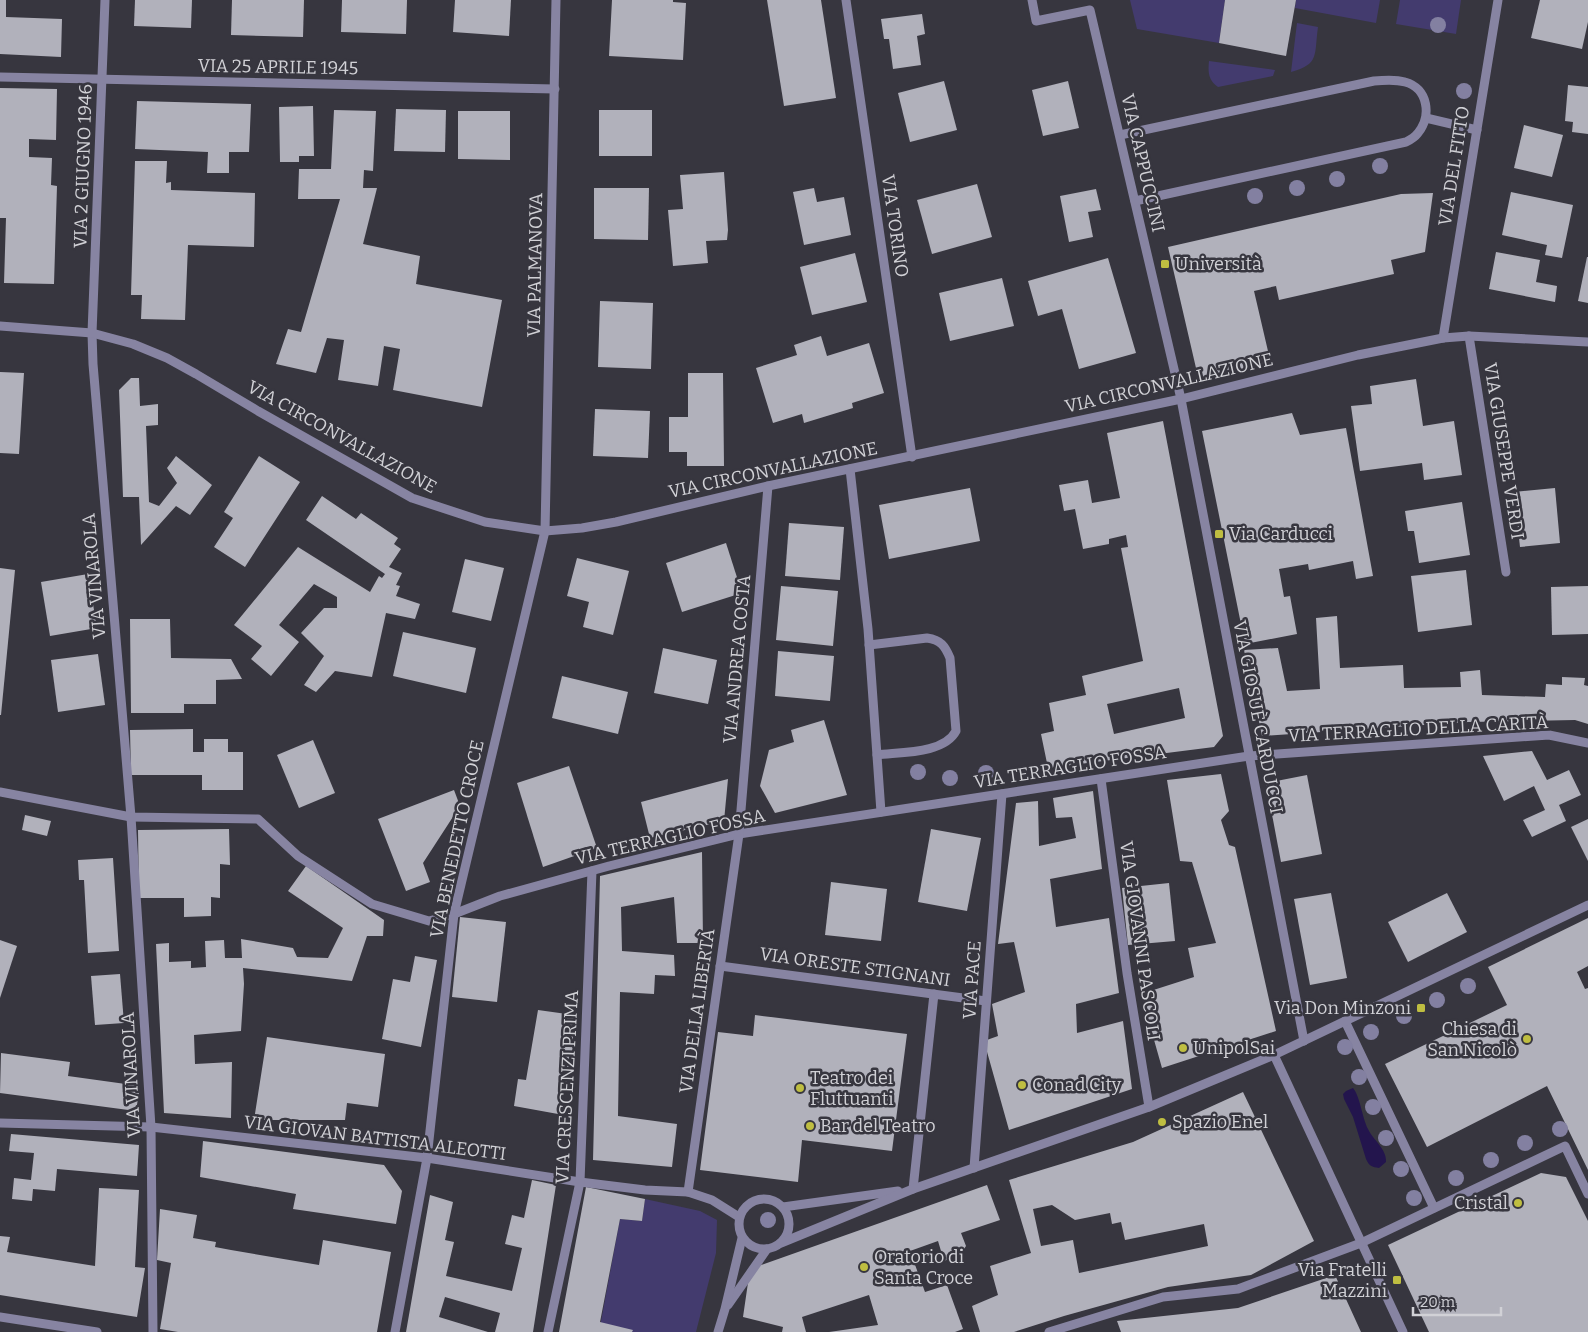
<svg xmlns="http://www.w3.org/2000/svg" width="1588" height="1332" viewBox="0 0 1588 1332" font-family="Bitter,serif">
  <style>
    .green { fill: #433b6e }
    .water { fill: #23154d }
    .building { fill: #b1b1bb; fill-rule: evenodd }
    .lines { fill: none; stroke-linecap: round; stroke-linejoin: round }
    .minor { stroke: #8784a2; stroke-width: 9 }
    .tree { fill: #8380a1 }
    .poi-dot { fill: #bfbe41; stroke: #37363f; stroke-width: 2 }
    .labels { text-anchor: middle; stroke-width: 5; stroke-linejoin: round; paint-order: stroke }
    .street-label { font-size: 18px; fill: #d1d1d6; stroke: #37363f }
    .poi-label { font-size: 18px; fill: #d1d1d6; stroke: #37363f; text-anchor: start }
  </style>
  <rect width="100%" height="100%" fill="#37363f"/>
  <g class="green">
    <path d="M1130 0H1225L1219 43 1137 29Z"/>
    <path d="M1296 0H1380L1376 23 1295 8Z"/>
    <path d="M1400 0H1461L1456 34 1396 24Z"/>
    <path d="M1297 23 1318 27C1314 55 1320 64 1291 72Z"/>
    <path d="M1209 61 1275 70 1273 76 1218 87C1208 80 1208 72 1209 61Z"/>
    <path d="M645 1199 700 1211 717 1220 716 1253 696 1332H599L620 1219 642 1221Z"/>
  </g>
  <path class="water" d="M1353 1088C1360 1096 1362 1117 1368 1129 1373 1140 1387 1149 1386 1162L1379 1168C1372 1167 1369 1166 1366 1159L1353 1117 1344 1099 1343 1094 1346 1091Z"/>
  <g class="building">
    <path d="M0 0H6V17L62 19 61 57 0 54Z"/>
    <path d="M135 0H192L191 28 134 26Z"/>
    <path d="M232 0H304L303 37 231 35Z"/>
    <path d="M342 0H407L406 34 341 32Z"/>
    <path d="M455 0H511L509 36 453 32Z"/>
    <path d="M612 0H673V2L686 3 683 60 609 56Z"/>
    <path d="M767 0H821L836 98 784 106Z"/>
    <path d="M1225 0H1296L1286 56 1219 43Z"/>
    <path d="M1540 0H1588V22L1582 49 1531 38Z"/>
    <path d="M922 14 925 34 917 36 921 65 893 69 889 39H884L881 19Z"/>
    <path d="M944 81 957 130 910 142 898 93Z"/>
    <path d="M1068 81 1079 128 1043 136 1032 90Z"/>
    <path d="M1568 85 1588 87V134L1572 132 1573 122 1565 121Z"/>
    <path d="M0 88 57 89 56 140 29 139V157L52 158 51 185 57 186 54 284 4 283 6 218H0Z"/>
    <path d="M137 101 251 104 249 152H229V173H207L208 152 135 149Z"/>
    <path d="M313 106 314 156H299V162H280L279 107Z"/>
    <path d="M396 109 446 110 445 152 394 151Z"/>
    <path d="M334 110 376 111 373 171 364 170 363 188H377L363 244 420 256 416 284 502 300 482 407 393 390 400 349 384 346 378 386 338 380 344 340 327 338 316 373 276 364 288 329 301 332 340 199H298L299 169H331Z"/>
    <rect x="599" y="110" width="53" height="46"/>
    <path d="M458 111H510V160L458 159Z"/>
    <path d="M1524 125 1563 135 1552 177 1514 168Z"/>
    <path d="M135 161H167L166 183 171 182V190L255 193 254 247 188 245 185 320 141 319 142 295H131Z"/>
    <path d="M724 172 728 230 727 240 706 241 708 263 673 266 668 210 683 209 680 175Z"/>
    <path d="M977 184 992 237 932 254 917 200Z"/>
    <path d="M594 188H649L648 240 594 239Z"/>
    <path d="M814 188 817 202 844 197 851 235 804 245 793 192Z"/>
    <path d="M1096 189 1101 210 1088 212 1093 237 1069 242 1060 196Z"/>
    <path d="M1511 192 1573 205 1562 258 1545 255 1547 245 1502 235Z"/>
    <path d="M1433 193 1425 252 1391 260 1394 274 1279 300 1276 286 1254 291 1271 364 1199 381 1168 247 1401 194Z"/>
    <path d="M1496 252 1540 260 1536 282 1557 286 1555 302 1489 289Z"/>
    <path d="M855 253 867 302 812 315 800 267Z"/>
    <path d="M1587 257H1588V303L1578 301Z"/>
    <path d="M1108 258 1136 353 1079 369 1062 309 1038 316 1028 281Z"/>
    <path d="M1002 278 1014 326 950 341 939 293Z"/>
    <path d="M600 301 653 303 651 369 598 367Z"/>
    <path d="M821 336 827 356 869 343 884 393 852 403 853 408 804 423 802 414 773 423 756 368 797 355 794 345Z"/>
    <path d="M0 372 24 373 19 454 0 453Z"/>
    <path d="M688 373H723L724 466H687V452H669V417H688Z"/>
    <path d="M131 378H139L140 406 158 404V425L146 426 149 502 159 506 177 483 167 468 176 456 212 485 190 515 176 506 141 545 139 497H123L119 390Z"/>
    <path d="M1416 379 1423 426 1454 421 1462 475 1424 480 1422 463 1360 471 1351 406 1372 404 1370 386Z"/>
    <path d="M595 409 650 411 648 458 593 456Z"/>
    <path d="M1292 413 1300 435 1346 428 1373 576 1356 579 1353 561 1309 570 1308 564 1279 569 1284 597 1290 596 1297 634 1245 644 1202 431Z"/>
    <path d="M1163 421 1223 736 1214 747 1048 768 1041 734 1054 731 1049 703 1086 695 1082 676 1143 661 1121 548 1128 547 1126 535 1109 539V544L1083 549 1075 509 1064 511 1059 485 1088 480 1092 503 1120 498 1107 433ZM1179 688 1185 718 1114 734 1107 704Z"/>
    <path d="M259 456 300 482 245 567 214 547 233 518 224 512Z"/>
    <path d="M970 488 980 541 889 559 879 505Z"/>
    <path d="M1555 488 1560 543 1520 547 1514 492Z"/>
    <path d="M322 496 356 519 361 513 398 538 394 544 401 549 389 567 402 573 396 585 400 586 396 596 420 604 415 619 386 613 372 677 335 671 316 692 304 685 324 656 301 633 324 608H337V597L314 584 279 625 299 642 271 676 251 659 262 646 234 625 298 547 370 592 379 576 382 578 385 574 306 520Z"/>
    <path d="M1462 502 1470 555 1419 563 1414 531H1408L1405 511Z"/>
    <path d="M789 523 844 527 840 580 785 576Z"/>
    <path d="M726 543 742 593 682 612 666 563Z"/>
    <path d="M577 558 629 571 613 635 583 627 589 602 567 596Z"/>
    <path d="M465 559 504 568 491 621 452 612Z"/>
    <path d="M0 568 15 570 1 715H0Z"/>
    <path d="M1466 570 1472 625 1418 632 1411 576Z"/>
    <path d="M88 574 97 628 50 636 41 582Z"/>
    <path d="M781 586 838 591 833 646 776 640Z"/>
    <path d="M1588 586V634L1552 635 1551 587Z"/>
    <path d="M1337 616 1340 668 1403 665 1404 688 1461 687 1460 672 1480 670 1482 695 1545 697 1546 684 1562 685V677L1585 678 1584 685 1588 686V724L1575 720 1468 722 1262 736 1244 650 1278 648 1287 691 1320 689 1316 618Z"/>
    <path d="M130 619H170L171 658 231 659 242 679 216 680V704H184V713H131Z"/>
    <path d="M403 632 476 648 466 693 393 676Z"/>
    <path d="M663 648 717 660 708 704 654 693Z"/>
    <path d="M778 651 834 656 830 701 775 696Z"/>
    <path d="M98 654 105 705 58 712 51 660Z"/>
    <path d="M562 676 628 692 618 734 552 718Z"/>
    <path d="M824 720 847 795 775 813 760 786 769 750 794 742 791 730Z"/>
    <path d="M193 729V752H204V739H228V752H243V790H202V775H131L130 730Z"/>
    <path d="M313 740 335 793 299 808 277 755Z"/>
    <path d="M1532 751 1547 780 1569 770 1581 795 1559 805 1566 821 1532 837 1523 820 1545 810 1534 786 1504 801 1483 756Z"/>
    <path d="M569 766 597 848 543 867 517 783Z"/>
    <path d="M1221 774 1229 811 1221 820 1229 845 1235 847 1276 1031 1162 1068 1141 994 1194 977 1188 948 1216 943 1192 862 1180 861 1167 780Z"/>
    <path d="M1307 775 1322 854 1281 862 1266 783Z"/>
    <path d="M728 779 724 821 650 838 641 802Z"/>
    <path d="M454 790 460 806 423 863 430 882 406 891 378 819Z"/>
    <path d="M1093 791 1102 869 1050 879 1056 927 1109 918 1119 993 1076 1004 1077 1033 1123 1021 1132 1089 1009 1130 984 1041 998 1036 992 1004 1025 992 1014 942 998 944 1016 803 1038 801 1039 846 1076 838 1072 817 1056 818 1053 798Z"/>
    <path d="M25 815 51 821 47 836 22 830Z"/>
    <path d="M1588 819V861L1571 827Z"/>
    <path d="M229 829 230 865 220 864V898L211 897V916L184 917V898H139L138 830Z"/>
    <path d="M931 829 981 838 967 911 918 902Z"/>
    <path d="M702 852 703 943H677L674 897 621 907 622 951 674 955 675 976 655 975 654 994 620 992 618 1116 677 1124 672 1167 593 1160 600 876Z"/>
    <path d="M113 858 119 951 88 953 84 880H79L78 860Z"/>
    <path d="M306 866 384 920 383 936H367L352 981 243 968 244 984 241 1031 194 1035 195 1064 232 1062 231 1118 164 1113 156 944 169 943V962L191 961V968L206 967 205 941 224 940 225 958H242L241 939 293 948 297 957 328 958 343 928 288 891Z"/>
    <path d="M831 882 887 889 881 941 825 935Z"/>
    <path d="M1169 883 1175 941 1128 945 1122 888Z"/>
    <path d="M1331 893 1347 978 1310 985 1294 899Z"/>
    <path d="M1447 893 1467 932 1408 962 1388 922Z"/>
    <path d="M460 917 506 922 497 1002 452 997Z"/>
    <path d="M1588 918V966L1577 972 1585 989 1588 988V1170L1547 1086 1427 1147 1385 1064 1507 1005 1488 967Z"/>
    <path d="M0 940 17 946 0 998Z"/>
    <path d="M415 956 437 960 421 1047 382 1039 393 979 410 982Z"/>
    <path d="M120 974 124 1023 95 1025 91 976Z"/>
    <path d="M538 1010 574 1015 572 1059 558 1114 514 1106 518 1079 526 1080Z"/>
    <path d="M755 1015 907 1034 892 1151 802 1140 798 1182 700 1170 718 1032 753 1036Z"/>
    <path d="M267 1037 385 1054 378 1107 347 1103 345 1120H254Z"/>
    <path d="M1 1053 70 1062 68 1076 140 1086 136 1111 0 1093Z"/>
    <path d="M1243 1092 1314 1241 1251 1275 1168 1287 1064 1316 1014 1332H980L972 1306 998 1295 990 1266 1031 1253 1009 1180 1133 1142ZM1052 1205 1075 1220 1110 1213 1112 1224 1121 1222 1125 1240 1204 1224 1208 1246 1079 1273 1073 1240 1041 1246 1033 1209Z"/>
    <path d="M11 1134 139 1145 137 1176 57 1169 55 1191 33 1189 32 1201 12 1199 14 1178 31 1180 34 1153 9 1151Z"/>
    <path d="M203 1141 384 1165 402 1191 396 1224 293 1209 296 1194 200 1177Z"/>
    <path d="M1541 1173 1566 1177 1588 1221V1332H1429L1388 1245Z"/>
    <path d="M532 1180 556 1185 533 1332H495L500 1313 445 1297 439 1317 488 1332H406L430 1195 453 1202 445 1240 454 1242 446 1276 512 1291 522 1248 505 1244 512 1215 524 1218Z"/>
    <path d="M987 1185 1000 1220 961 1233 966 1246 960 1255 944 1261 938 1241 910 1251 925 1292 947 1285 963 1329 955 1332H829L878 1325 869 1295 802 1317 806 1332H782L783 1327 743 1317 750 1269Z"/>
    <path d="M586 1187 645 1199 642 1221 620 1219 600 1322 633 1330 632 1332H559Z"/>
    <path d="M99 1188 139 1190 135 1267 145 1268 137 1317 0 1295V1236L10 1237 7 1252 95 1266Z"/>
    <path d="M160 1209 197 1215 193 1238 216 1242 215 1247 231 1250 319 1265 323 1240 391 1252 377 1332H178L160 1329 171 1263 157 1260Z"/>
    <path d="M1335 1275 1361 1332H1121L1117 1321 1238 1308Z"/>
  </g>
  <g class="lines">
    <g class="minor">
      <path d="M105 0 92 333 93 364 131 817 151 1127 153 1332"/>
      <path d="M846 0 912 457"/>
      <path d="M1032 0 1036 21 1090 10 1181 399 1304 1041"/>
      <path d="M0 77 555 89"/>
      <path d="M1426 118 1477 130"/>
      <path d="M1120 135 1374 81C1384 80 1395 79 1405 82 1428 88 1432 116 1418 133 1415 137 1410 140 1406 142L1135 201"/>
      <path d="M0 326 92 333 133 344 167 358 196 374 258 411 412 498 485 522 545 531 582 528 616 522 768 486 1181 399 1358 355 1443 338 1469 336 1588 342"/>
      <path d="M1469 336 1506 572"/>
      <path d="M1443 338 1498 0"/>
      <path d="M850 469 868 629 881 812"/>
      <path d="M869 645 927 638C941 640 945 646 950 658L956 731C944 754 900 752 877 755"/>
      <path d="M1101 779 1127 973 1149 1107"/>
      <path d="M0 792 131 817 258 819 298 856 372 904 429 921 454 914 500 896 609 866 739 834 1249 756 1549 735 1588 743"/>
      <path d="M720 966 986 1001"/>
      <path d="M1345 1021 1434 1208"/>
      <path d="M1274 1055 1403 1332"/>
      <path d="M0 1123 151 1127 427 1158 580 1182 645 1190 688 1192 712 1200 739 1217"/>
      <path d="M974 1168 1002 794"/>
      <path d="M913 1189 934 994"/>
      <path d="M688 1192 739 834 768 486"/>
      <circle cx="764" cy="1224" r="25"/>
      <path d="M783 1207 898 1191"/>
      <path d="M781 1243 913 1189 1149 1107 1274 1055 1588 905"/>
      <path d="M728 1305 767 1249"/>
      <path d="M0 1317 97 1332"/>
      <path d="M395 1332 427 1158 454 914 545 531 556 0"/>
      <path d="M548 1332 580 1182 592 871"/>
      <path d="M718 1332 725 1309 742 1238"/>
      <path d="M1049 1332 1163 1297 1238 1289 1361 1243 1565 1146 1588 1194"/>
    </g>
  </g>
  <g class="tree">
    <circle cx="1438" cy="25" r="8"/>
    <circle cx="1464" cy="91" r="8"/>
    <circle cx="1380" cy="166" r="8"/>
    <circle cx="1337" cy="179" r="8"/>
    <circle cx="1297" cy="188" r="8"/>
    <circle cx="1255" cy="196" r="8"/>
    <circle cx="918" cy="772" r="8"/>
    <circle cx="986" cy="773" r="8"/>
    <circle cx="950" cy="778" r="8"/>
    <circle cx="1468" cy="986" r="8"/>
    <circle cx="1437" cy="1000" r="8"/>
    <circle cx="1404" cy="1016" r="8"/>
    <circle cx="1371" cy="1032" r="8"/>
    <circle cx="1345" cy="1047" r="8"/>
    <circle cx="1359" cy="1077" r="8"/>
    <circle cx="1373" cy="1107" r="8"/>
    <circle cx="1560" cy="1129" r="8"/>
    <circle cx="1386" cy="1138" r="8"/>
    <circle cx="1525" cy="1143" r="8"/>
    <circle cx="1491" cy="1160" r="8"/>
    <circle cx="1401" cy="1169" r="8"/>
    <circle cx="1456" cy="1178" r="8"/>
    <circle cx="1414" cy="1198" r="8"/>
    <circle cx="768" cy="1220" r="8"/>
  </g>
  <g class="poi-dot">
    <rect x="1160" y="259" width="10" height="10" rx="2.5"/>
    <rect x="1214" y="529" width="10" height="10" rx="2.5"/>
    <rect x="1416" y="1003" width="10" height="10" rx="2.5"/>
    <circle cx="1527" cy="1039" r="5"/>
    <circle cx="1183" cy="1048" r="5"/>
    <circle cx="1022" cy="1085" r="5"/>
    <circle cx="800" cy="1088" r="5"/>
    <circle cx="1162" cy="1122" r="5"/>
    <circle cx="810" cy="1126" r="5"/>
    <circle cx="1518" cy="1203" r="5"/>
    <circle cx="864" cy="1267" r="5"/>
    <rect x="1392" y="1275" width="10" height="10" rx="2.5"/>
  </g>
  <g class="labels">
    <g class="street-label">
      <text transform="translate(278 67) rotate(1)" y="6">VIA 25 APRILE 1945</text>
      <text transform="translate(1143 163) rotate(77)" y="6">VIA CAPPUCCINI</text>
      <text transform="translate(83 166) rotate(-88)" y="6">VIA 2 GIUGNO 1946</text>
      <text transform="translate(1454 166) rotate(-81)" y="6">VIA DEL FITTO</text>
      <text transform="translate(895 226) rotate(82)" y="6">VIA TORINO</text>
      <text transform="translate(535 265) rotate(-89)" y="6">VIA PALMANOVA</text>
      <text transform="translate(1169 383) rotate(-13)" y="6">VIA CIRCONVALLAZIONE</text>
      <text transform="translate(342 437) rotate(29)" y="6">VIA CIRCONVALLAZIONE</text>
      <text transform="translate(1504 451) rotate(81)" y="6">VIA GIUSEPPE VERDI</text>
      <text transform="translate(773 470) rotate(-12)" y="6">VIA CIRCONVALLAZIONE</text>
      <text transform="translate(94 576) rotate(-95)" y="6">VIA VINAROLA</text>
      <text transform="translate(737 659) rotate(-85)" y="6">VIA ANDREA COSTA</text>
      <text transform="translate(1258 717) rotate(79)" y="6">VIA GIOSUÈ CARDUCCI</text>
      <text transform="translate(1418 729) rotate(-3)" y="6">VIA TERRAGLIO DELLA CARITÀ</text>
      <text transform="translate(1070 767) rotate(-9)" y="6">VIA TERRAGLIO FOSSA</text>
      <text transform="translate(670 837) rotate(-13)" y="6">VIA TERRAGLIO FOSSA</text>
      <text transform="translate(457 839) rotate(-78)" y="6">VIA BENEDETTO CROCE</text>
      <text transform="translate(1140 941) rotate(82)" y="6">VIA GIOVANNI PASCOLI</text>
      <text transform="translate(855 967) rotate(8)" y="6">VIA ORESTE STIGNANI</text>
      <text transform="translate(972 980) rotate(-86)" y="6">VIA PACE</text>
      <text transform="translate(697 1011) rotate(-82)" y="6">VIA DELLA LIBERTÀ</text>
      <text transform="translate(131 1075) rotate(-93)" y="6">VIA VINAROLA</text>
      <text transform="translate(567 1087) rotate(-87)" y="6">VIA CRESCENZI PRIMA</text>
      <text transform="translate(375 1138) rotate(7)" y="6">VIA GIOVAN BATTISTA ALEOTTI</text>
    </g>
    <g class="poi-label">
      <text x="1175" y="270">Università</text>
      <text x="1229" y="540">Via Carducci</text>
      <text x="1411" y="1014" text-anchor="end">Via Don Minzoni</text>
      <text x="1517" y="1035" text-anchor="end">Chiesa di<tspan x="1517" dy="21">San Nicolò</tspan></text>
      <text x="1193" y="1054">UnipolSai</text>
      <text x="810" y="1084">Teatro dei<tspan x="810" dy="21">Fluttuanti</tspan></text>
      <text x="1032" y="1091">Conad City</text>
      <text x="1172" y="1128">Spazio Enel</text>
      <text x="820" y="1132">Bar del Teatro</text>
      <text x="1508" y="1209" text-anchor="end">Cristal</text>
      <text x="874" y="1263">Oratorio di<tspan x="874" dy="21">Santa Croce</tspan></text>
      <text x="1387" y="1276" text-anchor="end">Via Fratelli<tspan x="1387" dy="21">Mazzini</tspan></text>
    </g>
  </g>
  <path d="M1413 1307v8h88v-8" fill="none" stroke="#d1d1d6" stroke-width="2.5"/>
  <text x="1420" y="1307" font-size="15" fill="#d1d1d6" stroke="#37363f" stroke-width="4" paint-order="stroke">20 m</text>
</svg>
